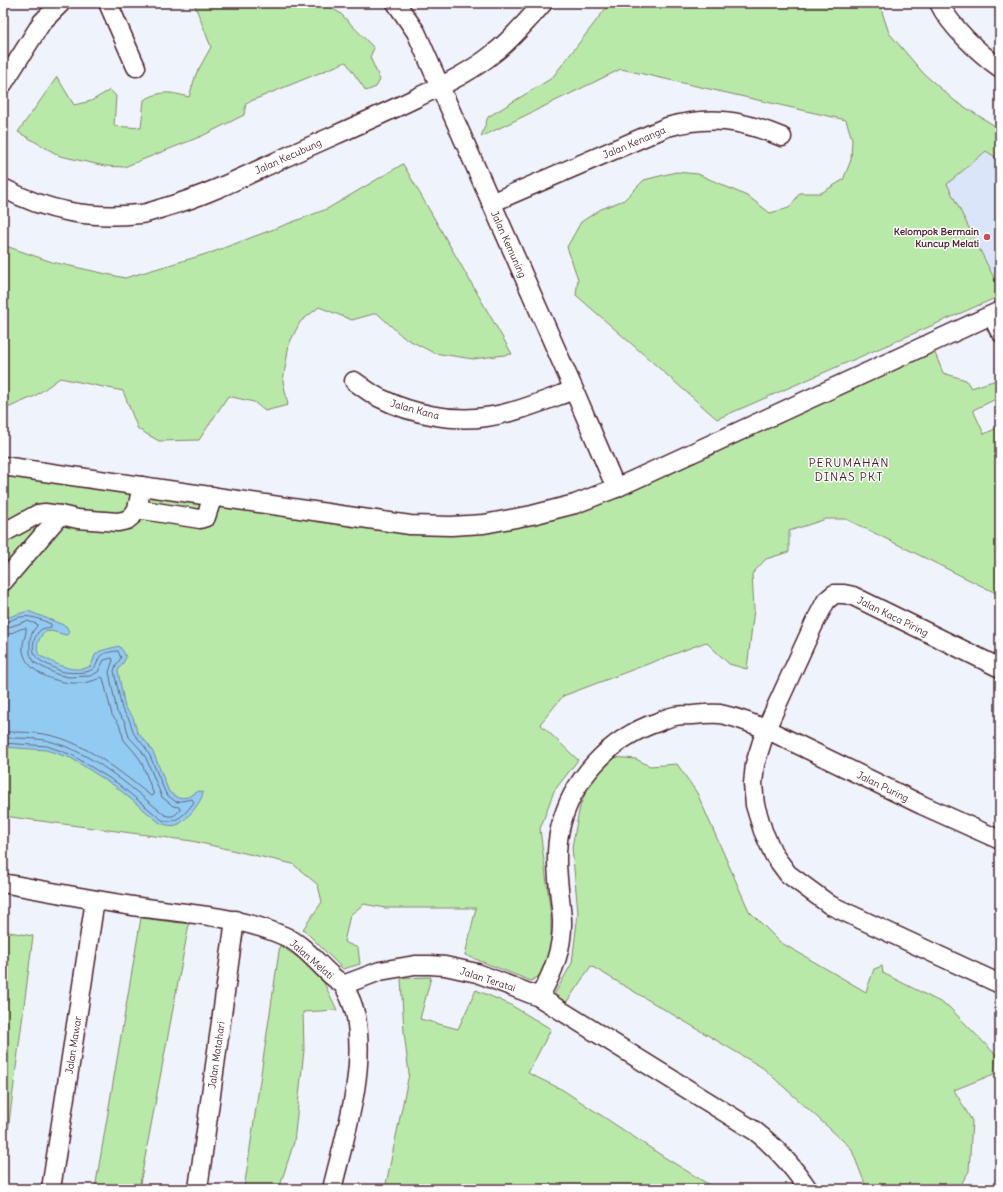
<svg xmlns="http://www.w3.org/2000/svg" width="1003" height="1192" viewBox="0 0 1003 1192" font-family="Delius,sans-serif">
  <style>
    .built { fill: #dbe5f9 }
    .green { fill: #b9e9a8; stroke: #82846a }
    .water { fill: #92cbf2; stroke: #7586a2 }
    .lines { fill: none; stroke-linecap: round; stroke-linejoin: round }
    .shore { stroke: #67647b; stroke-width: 1 }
    .minor-casing { stroke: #4a1f2b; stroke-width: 21 }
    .minor { stroke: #fff; stroke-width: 18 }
    .poi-dot { fill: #d1495b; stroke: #fff; stroke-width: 1.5 }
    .labels { text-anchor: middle; stroke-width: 3; stroke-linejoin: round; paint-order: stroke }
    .street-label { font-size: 10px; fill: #4a1f2b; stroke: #fff }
    .poi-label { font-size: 10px; font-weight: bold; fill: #4a1f2b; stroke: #fff; text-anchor: end }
    .quarter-label { font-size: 12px; letter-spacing: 1px; fill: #4a1f2b; stroke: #fff }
  </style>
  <rect width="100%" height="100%" fill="#eff3fc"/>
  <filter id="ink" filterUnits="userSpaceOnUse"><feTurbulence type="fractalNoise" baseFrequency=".025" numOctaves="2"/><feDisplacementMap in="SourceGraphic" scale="8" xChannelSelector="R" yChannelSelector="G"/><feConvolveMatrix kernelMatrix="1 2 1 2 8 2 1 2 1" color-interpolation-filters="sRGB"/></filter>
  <g filter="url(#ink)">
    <path class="built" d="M986 151 1000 160V290L947 184Z"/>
    <g class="green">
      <path d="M194 3H322L340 13 374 48 370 57 380 80 376 87 366 91 346 62 246 103 244 115 202 136 124 167 105 166 60 156 18 132 57 77 74 105 91 101 110 90 116 96 114 126 141 128 144 100C163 90 169 92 189 97L196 74 211 47Z"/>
      <path d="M610 3H762L772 5 773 3H879L889 33 924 74 955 101 1000 129V160L986 151 947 184 1000 290V296L717 419 576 295 578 279 567 247 581 222 601 209 624 200 644 180 676 172 698 174 749 197 770 213 789 208 800 193H821L843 180 851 160 852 139 846 120 621 69 481 137 488 117 552 78Z"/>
      <path d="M403 164 512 354 473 359 434 353 403 337 377 313 352 320 319 307 300 322 289 344 283 381 288 405 265 411 254 402 228 396 199 440 159 441 138 429 123 391 60 378 35 396 3 410V245L52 262 125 278 213 252 327 209Z"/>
      <path d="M933 348 943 373 966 380 971 388 1000 379V397L973 410 984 434 997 428 1000 437V595L846 519H826L789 531V552L766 559 752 574 754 609 747 669 729 664 706 642 563 696 540 724 578 760 554 791 540 829 551 916V946L542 974 531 981 465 955 476 908H385L364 904 350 915 344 942 358 948 360 964 343 969 303 929 322 902 318 885 293 864 192 841 3 816V469L451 528 518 521Z"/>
      <path d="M601 756 636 759 650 766 677 764 697 793 749 911 780 942 866 992 874 969 882 966 883 973 948 1006 996 1055 994 1074 954 1090 972 1121 969 1171 958 1189H867L851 1148 763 1068 591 966 566 1003 554 995 572 963 578 913 572 847 580 806Z"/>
      <path d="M141 918 189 924 139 1189H95Z"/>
      <path d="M3 931 33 936 3 1169Z"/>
      <path d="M280 945 300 959 324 983 337 1010 303 1012 304 1050 294 1142 279 1189H244Z"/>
      <path d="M431 977 420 1019 458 1029 476 990 509 1004 551 1029 528 1073 563 1090 664 1157 716 1189H385L409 1074 404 1032 401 978Z"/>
    </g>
    <path class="water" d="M28 611 66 626 70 633 66 635 51 631 44 632C39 638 34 649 40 656 42 657 47 659 49 660 61 667 78 673 91 666L95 655 100 651 119 646 123 651 126 657C124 663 120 666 118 671L125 708 133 717 137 732 148 744 154 754 169 792 178 798 188 797 199 791 203 792C203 801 186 820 179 824 173 827 166 825 160 823L115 786 71 758 46 750 3 747V621L9 617Z"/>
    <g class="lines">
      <g class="shore">
        <path d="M3 624C7 624 8 622 11 620 27 613 37 618 51 624V627C48 628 44 628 42 629 33 634 30 652 38 659 44 663 54 668 60 671 67 673 88 674 93 669 97 666 97 662 99 658 101 653 113 651 118 651L121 658 116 665 114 671 122 709 129 719 134 734 145 747 150 756 166 794 176 802 192 799 194 802C186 813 176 825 162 820L117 783 72 755 47 746 3 743"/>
        <path d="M3 629 27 621 37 624V626L33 631 30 639V654L35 663 56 674 68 677 90 676 98 672 104 660 112 658 113 660 109 672 117 712 125 722 129 737 141 750 146 758 162 797 173 806 179 807 180 810C176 815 172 818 165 815 130 787 94 753 49 741 37 738 16 738 3 738"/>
        <path d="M3 635C12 635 18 628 26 628 27 636 20 644 24 655 32 680 80 691 101 677L103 678 112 715 119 724 124 740 136 754 141 761 154 795 151 796C123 774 85 742 49 735 35 732 18 732 3 732"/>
      </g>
      <g class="minor-casing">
        <g id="minor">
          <path d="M108 3 136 67"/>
          <path d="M396 3 416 32 574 390 616 488"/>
          <path d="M939 3C950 26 979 53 1000 68"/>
          <path d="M3 84 42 22 61 3"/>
          <path d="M3 188C48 212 90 219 140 214 149 213 158 209 166 207 208 195 247 175 286 157 330 137 373 119 416 98 443 85 471 72 494 53 512 39 528 20 543 3"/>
          <path d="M491 203 667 127C711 115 741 120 782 137"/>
          <path d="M992 316 1000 332"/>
          <path d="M354 381C363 387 372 395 382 399 412 414 453 422 486 417 516 413 546 400 574 390"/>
          <path d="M3 466 410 525 451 526 484 524 532 515 575 504 616 488 1000 311"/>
          <path d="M137 509 200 519 206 517 213 496"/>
          <path d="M3 533 38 514 45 513 60 515"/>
          <path d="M3 582 60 515 78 519 118 522 127 520 133 515 137 509 142 486"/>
          <path d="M1000 668 853 596 844 594H834L826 601 814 624 766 729 755 764 753 784 755 805 763 831 774 855 788 874 830 905 1000 984"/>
          <path d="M3 883C51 892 98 901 146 908 192 914 241 917 284 936 303 944 317 963 332 976 336 980 341 982 344 986 349 995 354 1007 356 1017 366 1073 345 1134 332 1189"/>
          <path d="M343 985 380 971 415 965H430L445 966 477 973 539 997 755 1131C777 1148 792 1165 808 1189"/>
          <path d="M539 997C553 974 563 948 562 920 560 890 553 859 560 829 571 780 610 738 658 722 663 720 669 717 675 716 681 715 687 715 693 715 702 714 712 713 720 714 736 717 751 723 766 729L922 805 1000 840"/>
          <path d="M51 1189 95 900"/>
          <path d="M198 1189 235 920"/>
        </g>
      </g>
      <use href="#minor" class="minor"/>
    </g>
  </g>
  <circle class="poi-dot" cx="987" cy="237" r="4"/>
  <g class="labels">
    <g class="street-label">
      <text transform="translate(634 142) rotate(-23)" y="4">Jalan Kenanga</text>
      <text transform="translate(288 156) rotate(-24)" y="4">Jalan Kecubung</text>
      <text transform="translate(509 244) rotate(66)" y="4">Jalan Kemuning</text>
      <text transform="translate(415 409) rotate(15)" y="4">Jalan Kana</text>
      <text transform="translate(893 616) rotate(26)" y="4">Jalan Kaca Piring</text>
      <text transform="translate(883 786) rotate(26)" y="4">Jalan Puring</text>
      <text transform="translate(312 959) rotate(41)" y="4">Jalan Melati</text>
      <text transform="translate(488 979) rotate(18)" y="4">Jalan Teratai</text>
      <text transform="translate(73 1045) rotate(-81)" y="4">Jalan Mawar</text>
      <text transform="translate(216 1055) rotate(-82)" y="4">Jalan Matahari</text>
    </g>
    <g class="poi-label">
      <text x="979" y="235">Kelompok Bermain<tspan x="979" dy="12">Kuncup Melati</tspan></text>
    </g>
    <g class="quarter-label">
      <text x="849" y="467">PERUMAHAN<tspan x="849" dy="14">DINAS PKT</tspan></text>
    </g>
  </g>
  <rect width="1003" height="1192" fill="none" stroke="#fff" stroke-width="16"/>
  <rect x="8" y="8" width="987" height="1176" fill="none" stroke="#4a1f2b" stroke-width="1.5" filter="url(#ink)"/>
</svg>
